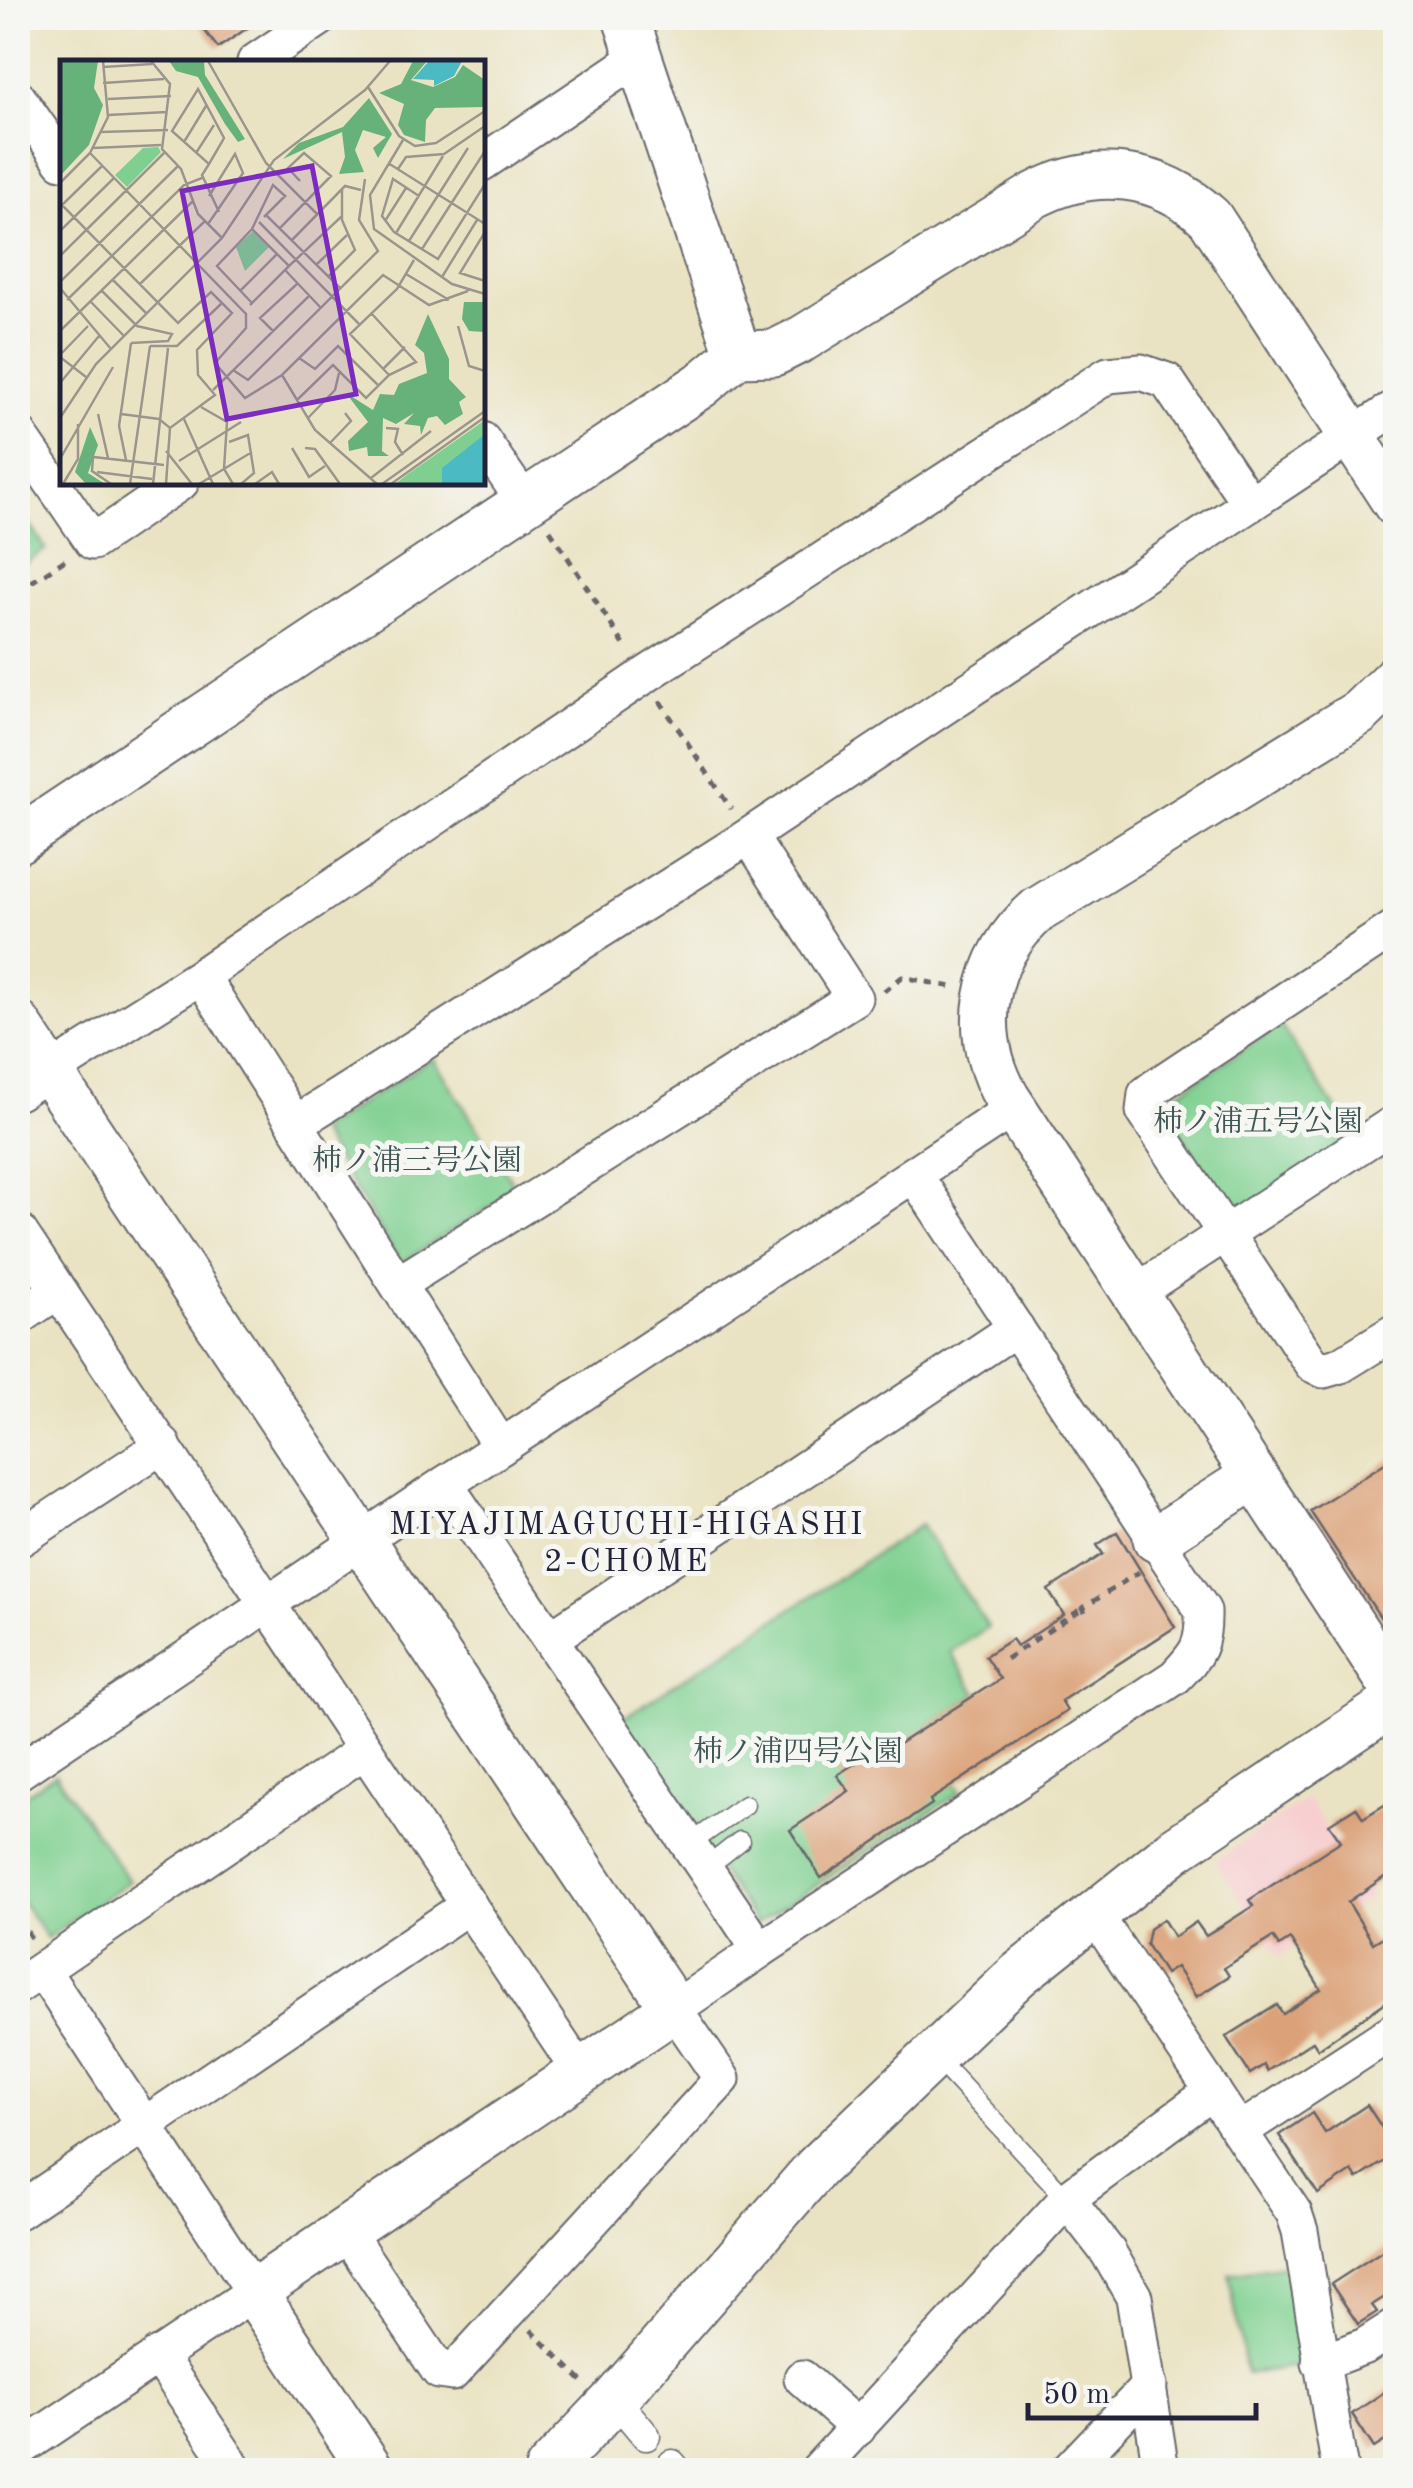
<svg xmlns="http://www.w3.org/2000/svg" width="1413" height="2488" viewBox="0 0 1413 2488" font-family="'Old Standard TT','Noto Serif JP',serif">
  <style>
    .built { fill: #f7cfd0 }
    .green { fill: #7fd090; stroke: #507966; stroke-width: 2.5 }
    .building { fill: #dba178 }
    .lines { fill: none; stroke-linecap: round; stroke-linejoin: round }
    .service-casing { stroke: #68666b; stroke-width: 21 }
    .pedestrian-casing { stroke: #68666b; stroke-width: 31 }
    .minor-casing { stroke: #68666b; stroke-width: 39 }
    .tertiary-casing { stroke: #68666b; stroke-width: 49 }
    .path { stroke: #68666b; stroke-width: 5; stroke-dasharray: 8 8; stroke-linecap: butt }
    .service { stroke: #fff; stroke-width: 18 }
    .pedestrian { stroke: #fff; stroke-width: 28 }
    .minor { stroke: #fff; stroke-width: 35 }
    .tertiary { stroke: #fff; stroke-width: 45 }
    .labels { text-anchor: middle; stroke-width: 10; stroke-linejoin: round; paint-order: stroke }
    .park-label { font-size: 30px; fill: #3e5654; stroke: #f6f6f2 }
    .neighbourhood-label { font-size: 32px; letter-spacing: 2.5px; fill: #22223b; stroke: #f6f6f2 }
    .inset-road { fill: none; stroke: #9a968d; stroke-width: 2.5 }
    .view { fill: #7b2cbf; fill-opacity: 0.15; stroke: #7b2cbf; stroke-width: 5 }
    .inset-edge { fill: none; stroke: #22223b; stroke-width: 5 }
  </style>
  <rect width="100%" height="100%" fill="#f6f6f2"/>
  <filter id="ink" filterUnits="userSpaceOnUse"><feTurbulence type="fractalNoise" baseFrequency=".01" numOctaves="2"/><feDisplacementMap in="SourceGraphic" scale="20" xChannelSelector="R" yChannelSelector="G"/><feConvolveMatrix kernelMatrix="1 2 1 2 8 2 1 2 1" color-interpolation-filters="sRGB"/></filter>
  <filter id="wash" filterUnits="userSpaceOnUse"><feTurbulence type="fractalNoise" baseFrequency=".0048" numOctaves="4" result="noise"/><feDisplacementMap in="SourceGraphic" scale="40" xChannelSelector="R" yChannelSelector="G"/><feGaussianBlur stdDeviation="2.25" result="paint"/><feColorMatrix in="noise" values="0 0 0 0 0 0 0 0 0 0 0 0 0 0 0 0 0 1.4 0 .05"/><feComposite in="paint" operator="in"/></filter>
  <g filter="url(#wash)">
    <rect width="100%" height="100%" fill="#eae3c3"/>
    <path class="built" d="M1307 1798 1372 1896 1279 1957 1215 1861Z"/>
    <g class="green">
      <path d="M18 507 46 549 18 568Z"/>
      <path d="M1280 1025 1356 1139 1236 1218 1161 1104Z"/>
      <path d="M433 1058 517 1190 401 1263 318 1131Z"/>
      <path d="M921 1525 988 1627 950 1652 977 1694 920 1731 961 1792 756 1924 618 1721Z"/>
      <path d="M55 1774 129 1881 47 1938 18 1897V1800Z"/>
      <path d="M1286 2265 1303 2365 1246 2374 1229 2274Z"/>
    </g>
    <g id="blocks">
      <g class="building">
        <path d="M195 18H262L218 48Z"/>
        <path d="M1396 1456V1641L1310 1511Z"/>
        <path d="M1117 1532 1175 1627 1061 1701 1067 1711 930 1800 932 1804 821 1878 790 1830 849 1791 837 1775 890 1741 894 1747 1000 1679 985 1656 1012 1639 1017 1646 1064 1615 1048 1590 1103 1554 1097 1545Z"/>
        <path d="M1396 1798V1869L1348 1902 1373 1943 1396 1929V1995L1318 2049 1313 2041 1267 2071 1264 2065 1250 2074 1226 2037 1277 2005 1283 2014 1321 1989 1290 1939 1279 1946 1273 1937 1224 1968 1229 1976 1196 1997 1176 1967 1165 1974 1146 1944 1149 1929 1163 1919 1174 1937 1196 1922 1206 1936 1253 1906 1249 1900 1341 1841 1329 1824 1356 1807 1363 1818Z"/>
        <path d="M1367 2105 1396 2149V2154L1357 2179 1352 2171 1318 2194 1279 2135 1312 2113 1325 2133Z"/>
        <path d="M1396 2242V2290L1372 2305 1377 2312 1358 2324 1331 2284Z"/>
        <path d="M1396 2384V2434L1374 2448 1352 2414Z"/>
      </g>
    </g>
  </g>
  <g filter="url(#ink)">
    <use href="#blocks" fill-opacity="0" stroke="#68666b" stroke-width="2.5"/>
    <g class="lines">
      <g class="service-casing">
        <g id="service">
          <path d="M693 1848 701 1836 745 1805"/>
          <path d="M706 1868 740 1841"/>
          <path d="M950 2073 1067 2199"/>
        </g>
      </g>
      <g class="pedestrian-casing">
        <g id="pedestrian">
          <path d="M615 2399 646 2436"/>
          <path d="M672 2464 677 2470"/>
        </g>
      </g>
      <g class="minor-casing">
        <g id="minor">
          <path d="M255 62 320 18"/>
          <path d="M18 98 62 161"/>
          <path d="M482 163 639 57"/>
          <path d="M18 433 93 542 181 482"/>
          <path d="M482 440 524 501"/>
          <path d="M1396 927 1158 1085 1146 1094 1144 1111 1312 1364 1324 1370 1341 1365 1396 1331"/>
          <path d="M201 976 501 1447"/>
          <path d="M18 1092 201 976 644 676 1108 375 1141 372 1167 381 1250 504"/>
          <path d="M295 1124 749 836 1396 407"/>
          <path d="M18 1230 580 2072"/>
          <path d="M398 1284 854 998 749 836"/>
          <path d="M1135 1293 1396 1122"/>
          <path d="M18 1318 57 1291"/>
          <path d="M445 1484 1014 1108"/>
          <path d="M18 1540 163 1445"/>
          <path d="M551 1638 1016 1328"/>
          <path d="M18 1772 445 1484 760 1950 674 2009 722 2079 452 2373 439 2371 345 2230"/>
          <path d="M1093 1912 1294 2213 1300 2231 1340 2470"/>
          <path d="M760 1950 1175 1677C1198 1653 1204 1645 1203 1611L915 1176"/>
          <path d="M18 1986 365 1750"/>
          <path d="M1240 2131 1396 2029"/>
          <path d="M1067 2199 1108 2252 1134 2297 1161 2470"/>
          <path d="M18 2211 469 1905"/>
          <path d="M158 2355 235 2470"/>
          <path d="M1320 2363 1365 2346 1396 2326"/>
          <path d="M802 2378 858 2428"/>
          <path d="M18 2450 254 2292 42 1970"/>
          <path d="M818 2470 1067 2199 1213 2091"/>
          <path d="M1069 2470 1149 2386"/>
        </g>
      </g>
      <g class="tertiary-casing">
        <g id="tertiary">
          <path d="M626 18 738 354"/>
          <path d="M1396 677 1360 712 1038 910C981 959 970 1033 1007 1098L1396 1692"/>
          <path d="M18 840 701 385 738 354 774 353 802 339 1035 195C1095 164 1160 171 1210 218L1396 504"/>
          <path d="M18 1024 674 2009 254 2292 371 2470"/>
          <path d="M1156 1539 1254 1476"/>
          <path d="M548 2470 615 2399 816 2168 1018 1975 1176 1849 1396 1701"/>
        </g>
      </g>
      <g class="path">
        <path d="M550 530 628 651"/>
        <path d="M18 591 65 560"/>
        <path d="M660 701 731 809"/>
        <path d="M884 991 902 977 952 987"/>
        <path d="M1085 1612 1083 1608 1139 1572"/>
        <path d="M1006 1659 1083 1608"/>
        <path d="M18 1918 31 1938"/>
        <path d="M531 2330 583 2382"/>
      </g>
      <use href="#service" class="service"/>
      <use href="#pedestrian" class="pedestrian"/>
      <use href="#minor" class="minor"/>
      <use href="#tertiary" class="tertiary"/>
    </g>
  </g>
  <g class="labels">
    <g class="park-label">
      <text x="1258" y="1131">柿ノ浦五号公園</text>
      <text x="417" y="1170">柿ノ浦三号公園</text>
      <text x="798" y="1761">柿ノ浦四号公園</text>
    </g>
    <g class="neighbourhood-label">
      <text x="627" y="1534">MIYAJIMAGUCHI-HIGASHI<tspan x="627" dy="37">2-CHOME</tspan></text>
    </g>
  </g>
  <g transform="translate(60 60)">
    <rect width="425" height="425" fill="#eae3c3"/>
    <path d="M98 87 101 92 67 127 55 115 83 88ZM193 171 209 187 185 211 176 187ZM425 360V424H335L348 414Z" fill="#7fd090"/>
    <path d="M0 1H38L34 28 43 45 29 85 0 116ZM109 1H144L145 15 185 79 178 82 165 64 138 17 116 11ZM353 1H367L351 20 373 27 395 17 403 5 425 20V47L375 48 366 60 365 82 344 75 338 65 344 44 319 33 341 24ZM309 38 332 74 318 98 313 88 326 77 303 70 295 90 304 112 279 114 285 97 282 72 223 99 239 83 283 67ZM404 242H425V296L424 272 409 271 402 259ZM368 254 389 299V319L406 337 399 342 403 354 385 365 377 356 368 358 361 375 360 366 344 364 354 353 336 364 323 358 322 391 329 396H308L307 387 289 391 288 381 308 362 286 333 313 350 320 334 334 335 339 324 367 313 364 293 355 285ZM30 367 38 385 28 413 45 424H26L15 412Z" fill="#67b27a"/>
    <path d="M369 1H402L394 16 374 26V20L353 19ZM425 374V424H382V408Z" fill="#4bbac3"/>
    <path class="inset-road" d="M91 1 110 24 102 89 121 109 138 154 162 178M148 1 206 103 257 154M43 7 92 4M43 23 104 19M308 27 339 76 355 86 376 83 425 51M48 39 111 36M48 55 107 52M41 72 108 70M343 80 310 135 314 169 392 224 425 234M124 82 146 46M33 88 101 85M30 93 186 254V268L155 303 185 338 222 315 323 215 369 245 408 231M136 93 154 65M328 103 425 164M149 104 112 71 138 29 164 78 163 80 149 104 142 115 159 152M338 109 346 97 384 94 425 66M0 123 30 93 48 57 43 1M225 136 213 125 192 169 229 206 282 156M359 136 333 119 322 156 334 172 378 199 425 124M0 143 118 263 151 232 172 253 137 290 138 315 155 335 110 368 99 359 61 354M0 147 42 106M206 155 281 229M204 157 226 135M325 161 346 128M199 162 300 265M148 164 183 113 175 94 149 136M220 168 271 116 244 93 228 108 240 121M0 171 54 118M425 172 400 213 425 221M336 173 383 96M232 180 285 126 301 130M349 181 408 88M362 189 425 91M0 196 104 93M256 205 287 175M225 210 261 248M346 214 389 240M268 217 295 190 282 160V130M382 217 417 160M52 219 87 254M0 222 118 106M80 224 145 161M0 228 51 289M41 230 77 266 112 274 108 281 71 283M180 231 217 194M7 240 124 125 142 118M30 241 64 276M192 243 157 206 192 169M190 245 229 206M398 266 409 306 425 311M0 271 133 141M213 271 200 258 237 224M90 286H117L162 243M0 295 28 266M0 297 26 317M239 298 255 309 278 286 319 326M323 309 345 287M173 310 188 320 318 191 299 160 305 119M222 315 255 370 317 424M329 315 290 274 337 229 354 200M0 323 39 276M153 330 249 236M237 340 273 305 306 338 329 315 356 302 312 254M141 347 167 362 164 409 173 424M38 354 48 398M0 358 36 304 162 178 214 100 305 30 330 1M124 359 153 424M247 359 275 330 279 313M326 368 338 369 335 382 343 395M169 382 188 375 194 413 181 424M270 383 291 361 285 353M232 388 249 417 265 406M245 388 255 389 280 424M106 391 132 424M0 399 53 307M66 400 59 366 71 283M119 401 181 362M37 412 92 419M311 418 371 371M3 424 18 399V364M51 424 32 411 33 397 104 405M70 424 90 286M93 424 108 288M106 424 110 368M139 424 192 392M195 424 212 412 219 424M322 424 425 351M331 424 425 357"/>
    <path class="view" d="M252 106 296 334 167 359 122 131Z"/>
    <rect width="425" height="425" class="inset-edge"/>
  </g>
  <rect width="1413" height="2488" fill="none" stroke="#f6f6f2" stroke-width="60"/>
  <path d="M1028 2403v15h228v-15" fill="none" stroke="#22223b" stroke-width="5"/>
  <text x="1043" y="2403" font-size="30" fill="#22223b" stroke="#f6f6f2" stroke-width="8" paint-order="stroke">50 m</text>
</svg>
